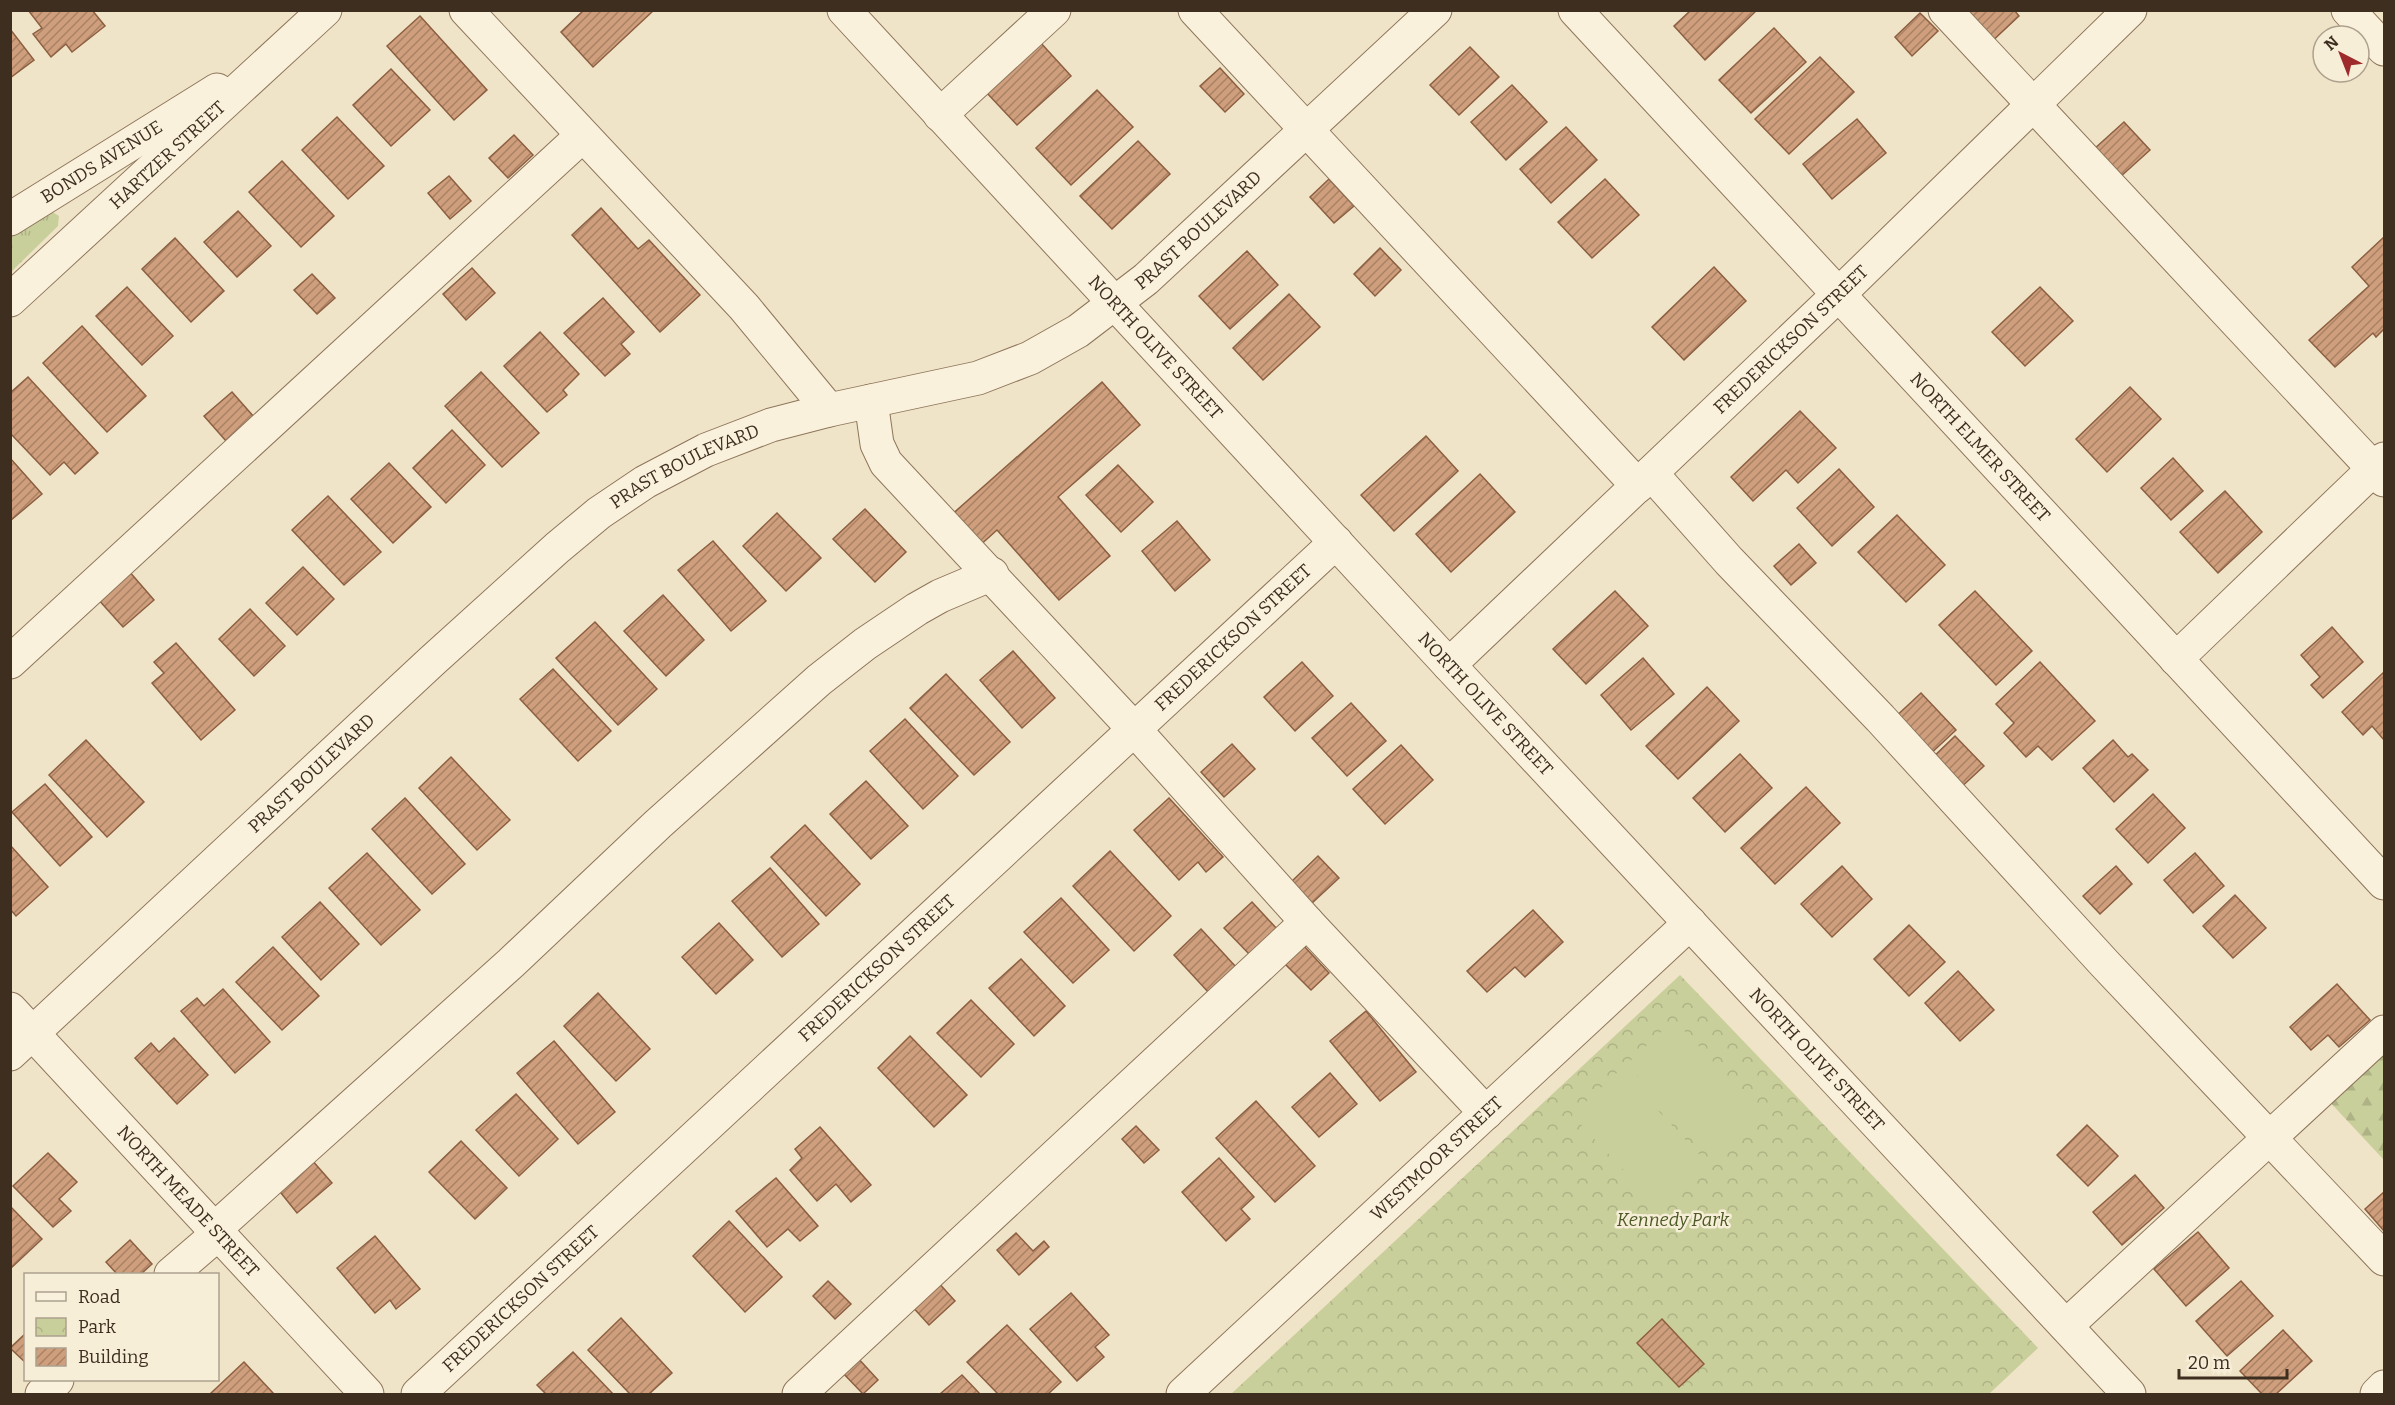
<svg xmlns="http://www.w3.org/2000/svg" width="2395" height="1405" viewBox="0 0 2395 1405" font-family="Bitter,serif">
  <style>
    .grass { fill: url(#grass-tufts) }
    .forest { fill: url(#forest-firs) }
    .park { fill: url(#park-crowns) }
    .pitch { fill: #c9cf9b }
    .building { fill: url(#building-hatch); stroke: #8d5f41; stroke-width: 1.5 }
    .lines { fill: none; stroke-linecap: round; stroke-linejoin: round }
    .minor-casing { stroke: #8d765c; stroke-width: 35 }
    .minor { stroke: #faf1dc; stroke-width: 33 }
    .labels { text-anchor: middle; stroke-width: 5; stroke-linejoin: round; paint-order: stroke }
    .street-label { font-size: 18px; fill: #3d2e20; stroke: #f7eed8 }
    .park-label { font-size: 18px; font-style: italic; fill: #4d5a26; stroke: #f7eed8 }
  </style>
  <defs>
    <pattern id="grass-tufts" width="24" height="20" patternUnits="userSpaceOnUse" patternTransform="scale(1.5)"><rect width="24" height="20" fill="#c9cf9b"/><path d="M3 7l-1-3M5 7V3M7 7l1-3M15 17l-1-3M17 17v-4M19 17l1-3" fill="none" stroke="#aeb285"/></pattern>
    <pattern id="forest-firs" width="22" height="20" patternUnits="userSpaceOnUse" patternTransform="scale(1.5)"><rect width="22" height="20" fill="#c9cf9b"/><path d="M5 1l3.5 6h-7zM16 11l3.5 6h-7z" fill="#aeb285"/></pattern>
    <pattern id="park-crowns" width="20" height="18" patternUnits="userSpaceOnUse" patternTransform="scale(1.5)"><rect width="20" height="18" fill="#c9cf9b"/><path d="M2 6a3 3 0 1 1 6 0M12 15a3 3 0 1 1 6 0" fill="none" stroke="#aeb285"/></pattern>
    <pattern id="building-hatch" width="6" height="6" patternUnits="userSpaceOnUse" patternTransform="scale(1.5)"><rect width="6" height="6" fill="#cf9f7d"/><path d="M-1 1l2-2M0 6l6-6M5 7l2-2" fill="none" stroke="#a98266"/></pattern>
  </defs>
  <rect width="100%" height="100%" fill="#f0e4c8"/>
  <path class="grass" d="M49 210 59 216 58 226 11 272V228Z"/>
  <path class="forest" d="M2384 1043V1160L2326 1098Z"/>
  <path class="park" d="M1680 975 2038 1348 1989 1394H1231Z"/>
  <g class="pitch">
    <path d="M1674 1020 1766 1117 1719 1162 1627 1064Z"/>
    <path d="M1620 1070 1711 1167 1663 1212 1572 1115Z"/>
  </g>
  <g class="building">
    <path d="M28 10H92L105 26 72 52 66 44 51 57 33 34 42 28Z"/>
    <path d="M584 10H654L593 67 561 32Z"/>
    <path d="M1691 10H1757L1705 60 1674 26Z"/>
    <path d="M1967 10H2014L2019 16 1988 45Z"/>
    <path d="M1920 13 1938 31 1912 56 1895 37Z"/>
    <path d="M420 16 487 90 454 120 387 46Z"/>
    <path d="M1774 28 1806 62 1751 113 1719 80Z"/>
    <path d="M10 29 34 60 10 78Z"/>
    <path d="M1040 42 1071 76 1017 125 986 92Z"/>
    <path d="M1470 47 1499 77 1459 115 1430 85Z"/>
    <path d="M1820 57 1854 92 1789 154 1755 119Z"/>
    <path d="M1220 68 1244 94 1225 112 1200 86Z"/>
    <path d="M391 69 430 110 391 146 353 105Z"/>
    <path d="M1512 85 1547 122 1506 160 1471 122Z"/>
    <path d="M1097 90 1133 127 1071 185 1036 148Z"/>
    <path d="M337 117 384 166 348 199 302 150Z"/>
    <path d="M1857 119 1886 153 1832 199 1803 164Z"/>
    <path d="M2124 122 2150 150 2119 178 2093 150Z"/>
    <path d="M1566 127 1597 160 1551 203 1520 169Z"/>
    <path d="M514 135 533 155 508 178 489 158Z"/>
    <path d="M1138 141 1170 174 1112 229 1080 196Z"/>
    <path d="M282 161 334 216 301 247 249 192Z"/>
    <path d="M449 176 471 201 450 219 428 193Z"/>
    <path d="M1329 179 1354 206 1334 223 1310 197Z"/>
    <path d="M1605 179 1639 215 1592 258 1558 222Z"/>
    <path d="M601 208 638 249 649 240 700 295 660 332 572 235Z"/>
    <path d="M238 211 271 246 237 277 204 242Z"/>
    <path d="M2384 237V329L2376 337 2373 333 2335 367 2309 340 2369 286 2352 267Z"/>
    <path d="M175 238 224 291 191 322 142 269Z"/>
    <path d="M1380 248 1401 270 1375 296 1354 274Z"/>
    <path d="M1247 251 1278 285 1230 329 1199 296Z"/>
    <path d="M1714 267 1746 301 1684 360 1652 327Z"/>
    <path d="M472 268 495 293 466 320 443 294Z"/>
    <path d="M312 274 335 298 317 314 294 290Z"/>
    <path d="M127 287 173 336 142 365 96 316Z"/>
    <path d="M2040 287 2073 321 2025 366 1992 332Z"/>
    <path d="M1289 294 1320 327 1263 380 1233 348Z"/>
    <path d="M603 298 634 332 621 344 630 354 605 376 564 333Z"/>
    <path d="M82 326 146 396 107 432 43 363Z"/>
    <path d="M540 332 579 374 563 390 567 395 547 412 504 366Z"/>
    <path d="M481 372 539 433 502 467 445 406Z"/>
    <path d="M28 377 98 453 75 474 64 462 50 475 10 433V393Z"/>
    <path d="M1102 382 1140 425 1058 497 1110 556 1059 600 997 530 977 548 949 517Z"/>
    <path d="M2130 387 2161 419 2107 472 2076 439Z"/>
    <path d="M232 392 254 417 226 441 204 416Z"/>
    <path d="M1800 411 1836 448 1798 483 1786 470 1753 501 1731 477Z"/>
    <path d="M452 430 485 465 446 503 413 468Z"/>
    <path d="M1426 436 1458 471 1394 531 1361 495Z"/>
    <path d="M10 458 42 494 10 521Z"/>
    <path d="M2173 458 2203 491 2171 520 2141 488Z"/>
    <path d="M389 463 431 507 393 543 351 499Z"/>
    <path d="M1118 465 1153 502 1121 532 1086 495Z"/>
    <path d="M1839 469 1874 507 1832 546 1797 508Z"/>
    <path d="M1480 474 1515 512 1451 572 1416 534Z"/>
    <path d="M2225 491 2262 532 2218 573 2180 532Z"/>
    <path d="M328 496 381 552 344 585 292 530Z"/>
    <path d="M865 509 906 552 875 582 833 539Z"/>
    <path d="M777 513 821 558 786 591 743 546Z"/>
    <path d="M1897 515 1945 565 1906 602 1858 552Z"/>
    <path d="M1177 521 1210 560 1175 591 1142 551Z"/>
    <path d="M713 541 766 601 731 631 678 570Z"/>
    <path d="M1799 544 1816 563 1791 585 1774 566Z"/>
    <path d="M303 567 334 599 297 635 266 603Z"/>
    <path d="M128 570 154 600 123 627 97 598Z"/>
    <path d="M1615 591 1648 626 1586 684 1553 649Z"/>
    <path d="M1975 591 2032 651 1996 685 1939 625Z"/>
    <path d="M663 595 704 640 666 676 624 631Z"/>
    <path d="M250 609 285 646 254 676 219 639Z"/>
    <path d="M595 622 657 689 618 725 556 658Z"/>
    <path d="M2332 627 2363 662 2323 698 2311 685 2320 677 2301 655Z"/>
    <path d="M176 643 235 710 201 740 152 683 164 673 154 662Z"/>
    <path d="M1013 651 1055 698 1022 728 980 680Z"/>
    <path d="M1643 658 1674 694 1631 730 1601 695Z"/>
    <path d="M1302 662 1333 696 1295 731 1264 697Z"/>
    <path d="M2040 662 2095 721 2052 760 2038 746 2026 757 2004 733 2014 723 1996 704Z"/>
    <path d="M553 669 611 731 578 761 520 699Z"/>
    <path d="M2384 672V740L2372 726 2363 735 2342 712Z"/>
    <path d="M946 674 1010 742 974 775 910 708Z"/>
    <path d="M1707 687 1739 721 1678 779 1646 746Z"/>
    <path d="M1921 693 1956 730 1926 758 1891 721Z"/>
    <path d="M1351 703 1386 741 1347 776 1312 738Z"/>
    <path d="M905 719 958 776 923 809 870 751Z"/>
    <path d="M1955 736 1984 766 1957 791 1928 762Z"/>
    <path d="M86 740 144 802 107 837 49 775Z"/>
    <path d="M2113 740 2128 757 2132 754 2148 770 2114 802 2083 768Z"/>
    <path d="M1232 744 1255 769 1224 797 1201 772Z"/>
    <path d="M1401 745 1433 780 1385 824 1353 789Z"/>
    <path d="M1740 754 1772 788 1725 832 1693 798Z"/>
    <path d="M451 757 510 820 477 850 419 788Z"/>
    <path d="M866 781 908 826 871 859 830 814Z"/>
    <path d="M45 784 92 837 60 866 12 812Z"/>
    <path d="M1806 787 1840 823 1775 884 1741 848Z"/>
    <path d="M2153 794 2185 828 2148 863 2116 829Z"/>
    <path d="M405 798 465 864 432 894 372 829Z"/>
    <path d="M1169 798 1223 857 1206 872 1198 862 1179 880 1134 830Z"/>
    <path d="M805 825 860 884 826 916 771 857Z"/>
    <path d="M10 845 48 887 16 916 10 909Z"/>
    <path d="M1110 851 1171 916 1134 951 1073 886Z"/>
    <path d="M367 853 420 910 381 945 329 888Z"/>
    <path d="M2195 853 2224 886 2193 913 2164 880Z"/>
    <path d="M1318 856 1339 878 1310 905 1290 883Z"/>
    <path d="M1842 866 1872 899 1832 937 1801 904Z"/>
    <path d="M2116 866 2132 884 2100 914 2083 896Z"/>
    <path d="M770 868 819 924 782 957 732 901Z"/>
    <path d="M2235 895 2266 928 2233 958 2203 926Z"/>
    <path d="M1061 898 1109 950 1073 983 1024 932Z"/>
    <path d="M320 902 359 944 321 980 282 937Z"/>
    <path d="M1252 902 1277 929 1250 955 1224 928Z"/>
    <path d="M1533 910 1563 942 1525 977 1515 967 1487 992 1467 971Z"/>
    <path d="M719 923 753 960 716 994 682 957Z"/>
    <path d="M1909 925 1945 962 1909 996 1874 959Z"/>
    <path d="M1201 929 1236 967 1209 993 1174 955Z"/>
    <path d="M1303 945 1329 973 1311 990 1284 963Z"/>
    <path d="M273 947 319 996 282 1030 236 982Z"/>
    <path d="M1021 959 1065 1006 1034 1036 989 988Z"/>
    <path d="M1958 971 1994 1010 1960 1041 1925 1003Z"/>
    <path d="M2337 984 2370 1020 2339 1047 2328 1035 2311 1050 2290 1027Z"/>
    <path d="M223 989 270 1042 235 1073 181 1011 197 998 204 1006Z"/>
    <path d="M598 993 650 1049 616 1081 564 1026Z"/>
    <path d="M971 1000 1014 1044 981 1077 937 1033Z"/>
    <path d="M1366 1011 1416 1072 1380 1101 1330 1041Z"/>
    <path d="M910 1036 967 1095 934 1127 878 1068Z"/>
    <path d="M174 1038 208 1075 177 1104 135 1058 151 1043 159 1052Z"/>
    <path d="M554 1041 615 1112 578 1144 517 1073Z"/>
    <path d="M1330 1073 1357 1104 1319 1137 1292 1107Z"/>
    <path d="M516 1094 558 1139 519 1176 476 1130Z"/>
    <path d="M1256 1101 1315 1166 1275 1202 1216 1138Z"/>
    <path d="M2087 1125 2118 1156 2088 1186 2057 1155Z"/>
    <path d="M1136 1126 1159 1150 1144 1163 1122 1139Z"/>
    <path d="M820 1127 871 1185 851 1202 836 1184 817 1201 790 1170 802 1158 795 1149Z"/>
    <path d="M461 1141 507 1188 475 1219 429 1172Z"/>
    <path d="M48 1153 77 1182 59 1199 71 1211 53 1227 13 1186Z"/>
    <path d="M1219 1158 1254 1197 1241 1209 1250 1219 1226 1241 1182 1192Z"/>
    <path d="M311 1159 332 1183 297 1213 277 1188Z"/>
    <path d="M2135 1175 2164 1208 2122 1245 2093 1212Z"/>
    <path d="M776 1178 818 1226 800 1241 788 1229 767 1247 736 1211Z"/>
    <path d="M2384 1192V1231L2365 1209Z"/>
    <path d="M10 1206 42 1239 10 1269Z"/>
    <path d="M729 1221 782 1277 745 1312 693 1256Z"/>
    <path d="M2198 1232 2229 1268 2186 1306 2154 1269Z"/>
    <path d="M1016 1233 1033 1251 1044 1241 1049 1247 1019 1275 997 1250Z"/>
    <path d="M375 1236 420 1289 396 1309 390 1300 375 1313 337 1268Z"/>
    <path d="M130 1240 152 1264 141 1274H117L106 1262Z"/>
    <path d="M936 1280 955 1301 929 1325 910 1304Z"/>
    <path d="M828 1281 851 1304 835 1319 813 1296Z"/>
    <path d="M2241 1281 2273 1316 2227 1356 2196 1321Z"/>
    <path d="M1071 1293 1109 1335 1095 1347 1104 1357 1077 1381 1030 1329Z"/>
    <path d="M621 1318 672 1373 649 1394H630L588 1350Z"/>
    <path d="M1662 1319 1704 1364 1679 1387 1637 1343Z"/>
    <path d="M1007 1325 1061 1382 1048 1394H998L967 1362Z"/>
    <path d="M2283 1330 2312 1361 2276 1394H2262L2240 1371Z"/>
    <path d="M26 1333V1363L10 1348Z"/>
    <path d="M573 1352 613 1394H546L537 1385Z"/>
    <path d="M856 1356 878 1380 863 1394 841 1371Z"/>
    <path d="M244 1362 274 1394H210Z"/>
    <path d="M962 1375 980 1394H940Z"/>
  </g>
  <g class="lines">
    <g class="minor-casing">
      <g id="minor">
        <path d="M466 10 744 307 829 410"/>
        <path id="s1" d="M844 10 1449 665 2129 1394"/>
        <path d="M1195 10 1638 486"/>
        <path id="s2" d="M1575 10 2384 883"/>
        <path d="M1945 10 2384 480"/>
        <path d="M2348 10 2384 49"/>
        <path d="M940 115 1054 10"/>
        <path id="s3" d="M10 219 217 90"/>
        <path id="s4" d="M10 300 325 10"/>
        <path d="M871 401 877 444 886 463 1134 729 1307 922 1486 1113"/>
        <path d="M1651 473 1729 561 1880 718 2105 964 2384 1259"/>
        <path d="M2176 659 2384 459"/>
        <path d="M10 662 582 136"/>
        <path id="s5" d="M1449 665 1839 294 2130 10"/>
        <path id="s6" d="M10 1009 367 1394"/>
        <path id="s7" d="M10 1054 432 661 557 548 599 513 645 482 706 450 771 425 829 410 978 378 1030 358 1078 331 1146 279 1435 10"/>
        <path d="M171 1274 206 1244 226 1219 511 963 658 824 819 680 865 644 917 609 940 596 992 574"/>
        <path d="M2066 1326 2384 1032"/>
        <path d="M42 1394 57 1380"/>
        <path id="s8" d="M418 1394 1336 542"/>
        <path d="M799 1394 1307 922"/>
        <path id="s9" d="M1183 1394 1690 923"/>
        <path d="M2377 1394 2384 1387"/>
      </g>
    </g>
    <use href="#minor" class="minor"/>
  </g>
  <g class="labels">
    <g class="street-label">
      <text dy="6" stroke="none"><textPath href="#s4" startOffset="214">HARTZER STREET</textPath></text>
      <text dy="6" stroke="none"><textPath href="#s3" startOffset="108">BONDS AVENUE</textPath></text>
      <text dy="6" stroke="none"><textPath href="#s7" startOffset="1474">PRAST BOULEVARD</textPath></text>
      <text dy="6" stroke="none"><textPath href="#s5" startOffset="472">FREDERICKSON STREET</textPath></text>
      <text dy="6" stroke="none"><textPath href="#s1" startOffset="459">NORTH OLIVE STREET</textPath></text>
      <text dy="6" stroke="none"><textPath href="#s2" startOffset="596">NORTH ELMER STREET</textPath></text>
      <text dy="6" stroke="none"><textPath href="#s7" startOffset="898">PRAST BOULEVARD</textPath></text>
      <text dy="6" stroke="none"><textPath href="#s8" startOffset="1112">FREDERICKSON STREET</textPath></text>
      <text dy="6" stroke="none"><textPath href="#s1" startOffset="945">NORTH OLIVE STREET</textPath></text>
      <text dy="6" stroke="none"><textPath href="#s7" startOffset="412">PRAST BOULEVARD</textPath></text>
      <text dy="6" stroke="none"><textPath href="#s8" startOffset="626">FREDERICKSON STREET</textPath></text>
      <text dy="6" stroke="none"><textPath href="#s1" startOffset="1431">NORTH OLIVE STREET</textPath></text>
      <text dy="6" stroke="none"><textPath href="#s9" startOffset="346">WESTMOOR STREET</textPath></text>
      <text dy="6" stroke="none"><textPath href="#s6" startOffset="262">NORTH MEADE STREET</textPath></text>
      <text dy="6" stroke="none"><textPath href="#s8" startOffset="140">FREDERICKSON STREET</textPath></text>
    </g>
    <g class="park-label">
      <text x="1673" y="1226">Kennedy Park</text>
    </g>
  </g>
  <rect width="2395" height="1405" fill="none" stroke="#3d2e20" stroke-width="24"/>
  <rect x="24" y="1273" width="195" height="108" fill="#f7eed8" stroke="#ada18e" stroke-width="1.5"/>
  <rect x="36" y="1292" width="30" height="9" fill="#faf1dc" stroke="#ada18e" stroke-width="1.5"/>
  <text x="78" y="1303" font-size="18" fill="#3d2e20">Road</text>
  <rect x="36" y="1318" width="30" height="18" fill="url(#park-crowns)" stroke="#ada18e" stroke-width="1.5"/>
  <text x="78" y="1333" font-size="18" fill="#3d2e20">Park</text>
  <rect x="36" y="1348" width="30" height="18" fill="url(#building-hatch)" stroke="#ada18e" stroke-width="1.5"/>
  <text x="78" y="1363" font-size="18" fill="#3d2e20">Building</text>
  <g transform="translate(2341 54) rotate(318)"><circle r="28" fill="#f7eed8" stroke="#ada18e" stroke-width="1.5"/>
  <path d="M0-4.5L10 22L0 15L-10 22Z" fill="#9e2a2b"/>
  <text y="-9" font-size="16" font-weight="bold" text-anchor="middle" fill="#3d2e20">N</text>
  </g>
  <path d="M2179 1369v9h108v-9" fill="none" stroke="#3d2e20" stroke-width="3"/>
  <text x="2188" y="1369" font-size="18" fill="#3d2e20" stroke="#f7eed8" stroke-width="4.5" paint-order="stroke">20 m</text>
</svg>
